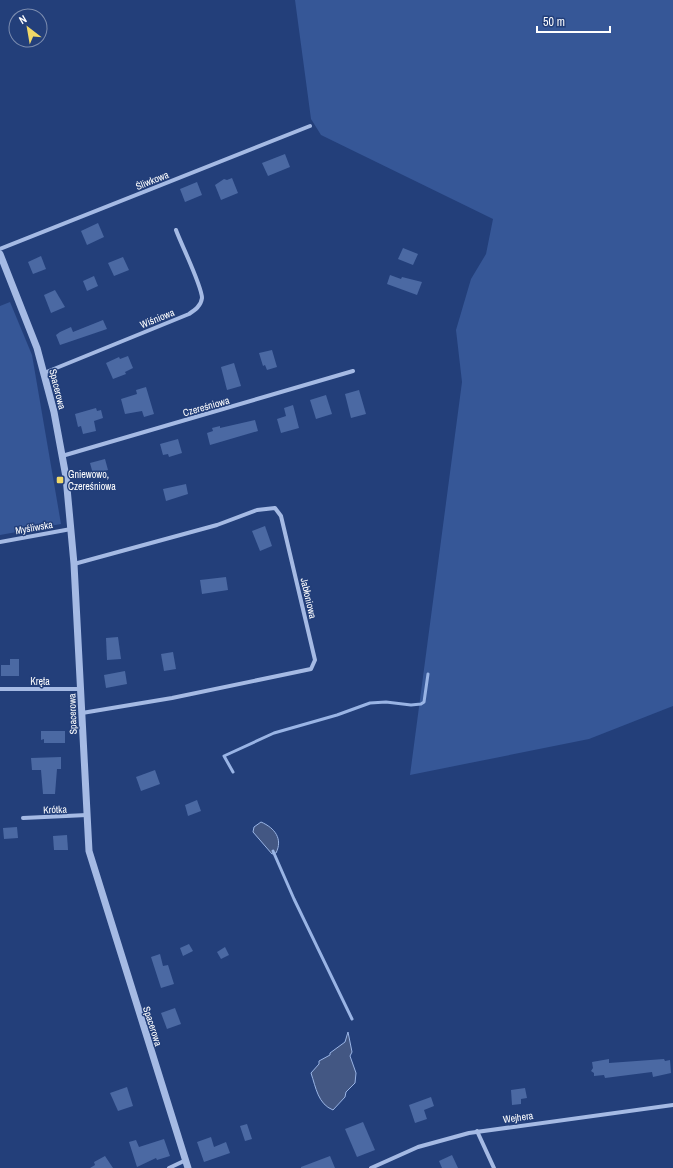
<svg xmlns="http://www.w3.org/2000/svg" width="673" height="1168" viewBox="0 0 673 1168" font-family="'Archivo Narrow',sans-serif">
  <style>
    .green { fill: #365797 }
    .water { fill: #435783; stroke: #99b4e5 }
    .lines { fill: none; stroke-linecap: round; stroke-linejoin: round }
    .stream { stroke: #99b4e5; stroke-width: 3 }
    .building { fill: #4b69a3 }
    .minor { stroke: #a5bae4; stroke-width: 4 }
    .tertiary { stroke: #a5bae4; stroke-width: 7 }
    .poi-dot { fill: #f0d868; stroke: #233f7a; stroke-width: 1.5 }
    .labels { text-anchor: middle; stroke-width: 3; stroke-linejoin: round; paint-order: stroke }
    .street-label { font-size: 10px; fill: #fff; stroke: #233f7a }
    .poi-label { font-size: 10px; fill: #fff; stroke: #233f7a; text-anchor: start }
  </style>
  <rect width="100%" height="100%" fill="#233f7a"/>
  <g class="green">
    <path d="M295 0H673V706L589 739 410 775 462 382 456 330 471 279 486 254 493 219 321 135 311 119Z"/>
    <path d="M10 302 32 355 61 524 0 535V306Z"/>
  </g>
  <g class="water">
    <path d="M261 822C275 828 283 839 276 853L272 854 253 832 254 827Z"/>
    <path d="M348 1032 352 1052 350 1056 356 1073 355 1083 346 1092 345 1097 333 1110C318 1104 316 1088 311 1073L319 1064V1061L330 1055V1053L345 1042Z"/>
  </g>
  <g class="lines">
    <g class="stream">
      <path d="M233 772 224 756 274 733 337 715 370 703 386 702 411 705 421 704 424 702 428 674"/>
      <path d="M273 851 294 899 352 1019"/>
    </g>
  </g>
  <g class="building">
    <path d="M285 154 290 167 268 176 262 163Z"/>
    <path d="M232 178 238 193 221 200 215 185 224 179 227 180Z"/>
    <path d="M197 182 202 195 185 202 180 189Z"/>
    <path d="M98 223 104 237 87 245 81 231Z"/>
    <path d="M403 248 418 254 413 265 398 259Z"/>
    <path d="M41 256 46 269 33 274 28 262Z"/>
    <path d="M123 257 129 270 114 276 108 263Z"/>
    <path d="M390 275 401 279 402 277 422 282 417 295 387 284Z"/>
    <path d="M94 276 98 286 87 291 83 281Z"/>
    <path d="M55 290 65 307 51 313 44 295Z"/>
    <path d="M103 320 107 329 60 345 56 335 60 332 71 327 73 332Z"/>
    <path d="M272 350 277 367 267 370 265 365 263 366 259 353Z"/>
    <path d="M128 356 133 368 125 372 126 374 113 379 106 363 119 357 120 359Z"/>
    <path d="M234 363 241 386 227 390 221 367Z"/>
    <path d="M146 387 154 414 144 417 142 411 125 414 121 399 137 394 136 390Z"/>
    <path d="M359 390 366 414 351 418 345 394Z"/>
    <path d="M326 395 332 414 316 419 310 400Z"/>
    <path d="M293 405 299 428 281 433 277 419 286 416 284 408Z"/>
    <path d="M96 408 97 411 101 410 103 418 94 421 96 431 83 434 81 426 78 427 75 414Z"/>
    <path d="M255 420 258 431 210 445 207 433 213 431 212 428 220 426V428Z"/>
    <path d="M178 439 182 453 169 457 168 454 163 455 160 444Z"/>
    <path d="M105 459 108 470 93 474 90 463Z"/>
    <path d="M186 484 188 494 166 501 163 489Z"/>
    <path d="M265 526 272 546 260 551 252 531Z"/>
    <path d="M226 577 228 590 202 594 200 580Z"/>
    <path d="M118 637 121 659 107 660 106 638Z"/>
    <path d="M173 652 176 669 164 671 161 654Z"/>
    <path d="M10 659H19V676H1V665H10Z"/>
    <path d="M125 671 127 684 106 688 104 675Z"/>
    <path d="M41 731H65V743H44V739L41 740Z"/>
    <path d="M61 757V769H57L55 794H43L41 770H32L31 758Z"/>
    <path d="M155 770 160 784 141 791 136 777Z"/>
    <path d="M197 800 201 811 188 816 185 805Z"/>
    <path d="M17 827 18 838 4 839 3 828Z"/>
    <path d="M67 835 68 850H54L53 836Z"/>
    <path d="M189 944 193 951 183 956 180 948Z"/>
    <path d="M225 947 229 955 221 959 217 952Z"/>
    <path d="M160 954 163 966 168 965 174 984 161 988 151 957Z"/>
    <path d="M175 1008 181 1024 167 1029 161 1013Z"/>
    <path d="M609 1059V1063L664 1059 665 1061 670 1060 671 1073 653 1077 652 1072 605 1078 604 1075 594 1076V1073L591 1071 593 1068 592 1062Z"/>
    <path d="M127 1087 133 1106 118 1111 110 1093Z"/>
    <path d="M525 1088 527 1098 521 1099V1104L512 1105 511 1090Z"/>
    <path d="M431 1097 434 1106 424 1110 427 1119 415 1123 409 1105Z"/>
    <path d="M363 1122 375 1150 357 1157 345 1129Z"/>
    <path d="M247 1124 252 1139 245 1141 240 1126Z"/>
    <path d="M211 1137 214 1147 226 1142 230 1153 204 1162 197 1142Z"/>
    <path d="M164 1139 170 1156 157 1160 156 1158 137 1167 129 1142 136 1140 139 1147Z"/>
    <path d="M452 1155 458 1168H442L439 1161Z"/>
    <path d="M105 1156 113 1168H90L95 1165 94 1162Z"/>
    <path d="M330 1156 335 1168H301V1167Z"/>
  </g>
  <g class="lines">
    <g class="minor">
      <path d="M0 249 310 126"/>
      <path d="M44 373 189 314C195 310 201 306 202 298 202 286 181 244 176 230"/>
      <path d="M62 456 353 371"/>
      <path d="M0 542 71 529"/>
      <path d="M74 564 217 525 257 510 275 508 281 516 315 660 311 669 172 698 82 713"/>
      <path d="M0 689H81"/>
      <path d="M23 818 87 815"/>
      <path d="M477 1131 494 1168"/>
      <path d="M169 1168 186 1160"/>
      <path d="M371 1168 418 1147 469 1133 673 1105"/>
    </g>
    <path class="tertiary" d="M0 254 37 348 54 412 66 477 74 564 89 851 188 1168"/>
  </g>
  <rect class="poi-dot" x="56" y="476" width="8" height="8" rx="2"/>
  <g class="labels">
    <g class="street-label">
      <text transform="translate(152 180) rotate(-22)" y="4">Śliwkowa</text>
      <text transform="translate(157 318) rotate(-22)" y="4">Wiśniowa</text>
      <text transform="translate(58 389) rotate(76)" y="4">Spacerowa</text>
      <text transform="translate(206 406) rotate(-16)" y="4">Czereśniowa</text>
      <text transform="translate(34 527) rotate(-10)" y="4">Myśliwska</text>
      <text transform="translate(309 598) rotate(77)" y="4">Jabłoniowa</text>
      <text x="40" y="685">Kręta</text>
      <text transform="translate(72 714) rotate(-92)" y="4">Spacerowa</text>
      <text transform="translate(55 809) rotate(-2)" y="4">Krótka</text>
      <text transform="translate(153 1026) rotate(72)" y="4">Spacerowa</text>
      <text transform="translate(518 1117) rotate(-8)" y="4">Wejhera</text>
    </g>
    <g class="poi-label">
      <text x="68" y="478">Gniewowo,<tspan x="68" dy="12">Czereśniowa</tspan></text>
    </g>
  </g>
  <g transform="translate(28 28) rotate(329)"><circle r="19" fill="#233f7a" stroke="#7b8caf"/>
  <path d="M0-3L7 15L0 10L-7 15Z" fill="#f0d868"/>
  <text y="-6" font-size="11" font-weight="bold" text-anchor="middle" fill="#ffffff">N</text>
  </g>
  <path d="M537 26v6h73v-6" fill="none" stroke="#ffffff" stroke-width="2"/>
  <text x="543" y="26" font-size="12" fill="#ffffff" stroke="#233f7a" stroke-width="3" paint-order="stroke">50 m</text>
</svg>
